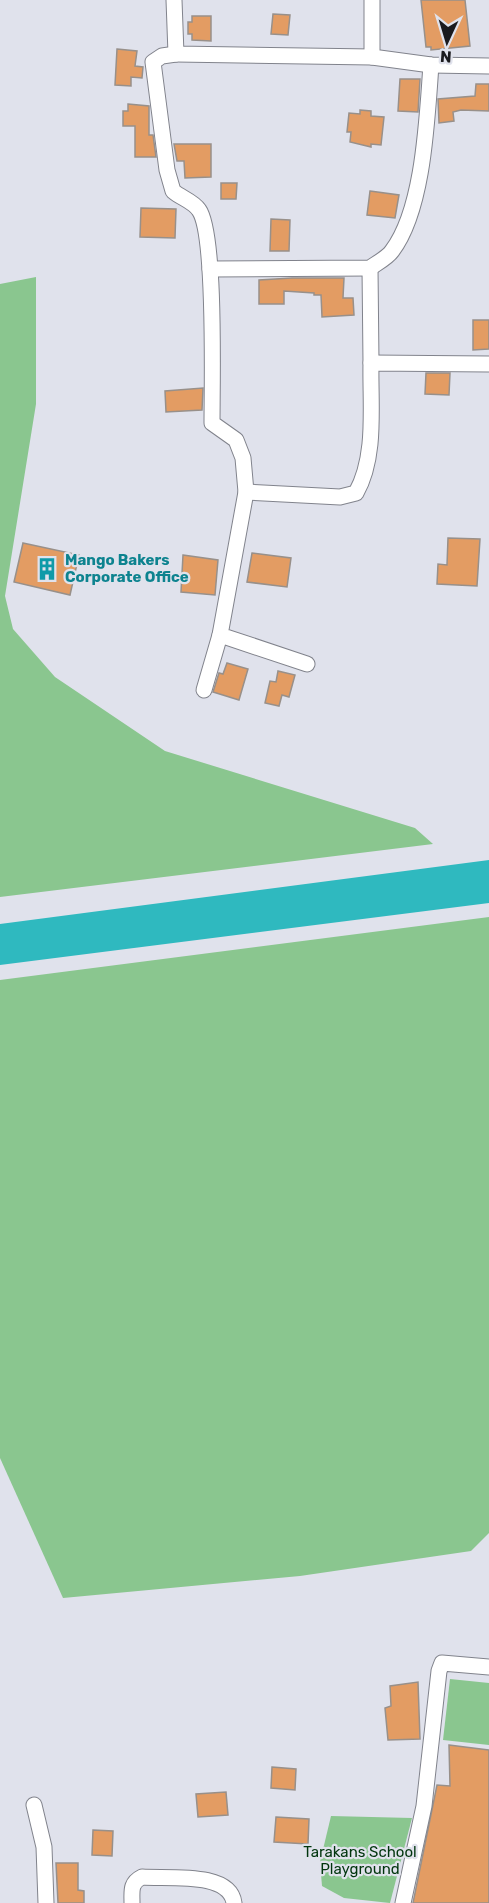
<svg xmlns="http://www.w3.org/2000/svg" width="489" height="1903" viewBox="0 0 489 1903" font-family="Rubik,sans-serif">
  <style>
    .green { fill: #8ac68f }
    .water { fill: #2fb9bf }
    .building { fill: #e39c63; stroke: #98908a; stroke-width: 1.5 }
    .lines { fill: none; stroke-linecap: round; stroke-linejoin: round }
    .street-casing { stroke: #81838c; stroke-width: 17 }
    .street { stroke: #fff; stroke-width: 15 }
    .labels { text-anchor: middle; stroke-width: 4.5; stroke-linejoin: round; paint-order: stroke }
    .culture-label { font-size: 15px; font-weight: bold; fill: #0d838f; stroke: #e0e2ec; text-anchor: start }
    .park-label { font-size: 15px; fill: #00350d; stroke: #e0e2ec }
  </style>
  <rect width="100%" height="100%" fill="#e0e2ec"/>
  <g class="green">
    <path d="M36 277V404L5 596 13 629 55 677 165 751 415 828 433 844 0 897V284Z"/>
    <path d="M489 917V1533L471 1551 300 1576 63 1598 0 1458V980Z"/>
    <path d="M450 1679 489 1683V1745L443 1740Z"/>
    <path d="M331 1816 412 1818 390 1903 344 1898 322 1886 320 1862Z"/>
  </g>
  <path class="water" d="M489 860V903L0 965V924Z"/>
  <g class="building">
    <path d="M421 0H465L470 46 431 50V47H426Z"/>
    <path d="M273 14 290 15 288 35 271 34Z"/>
    <path d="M192 16H211V41L192 40V34H188V22H192Z"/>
    <path d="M117 49 137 51 135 66 143 67 142 78 131 77V86L115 85Z"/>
    <path d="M400 79H420L418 112 398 111Z"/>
    <path d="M476 84H489V111L461 110 453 112 454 121 439 123 438 99 475 96Z"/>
    <path d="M128 104 149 106V135H153L156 157H135V126H123V111H128Z"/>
    <path d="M360 110 371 111V116L384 117 381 145 371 144V147L350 142 351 132H347L349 113 360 114Z"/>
    <path d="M174 144H211V177L185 178 184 161H177Z"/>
    <path d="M221 183H237L236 199H221Z"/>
    <path d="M370 191 399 195 395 218 367 215Z"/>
    <path d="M141 208 176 209 175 238 140 237Z"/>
    <path d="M271 219 290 220 289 251H270Z"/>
    <path d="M292 278H344L343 298H353L354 315 322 317 321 295H314V293L284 291V304H259V280Z"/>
    <path d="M473 320H489V349L473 350Z"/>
    <path d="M426 373H450L449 395 425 394Z"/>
    <path d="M203 388 202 410 166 412 165 391Z"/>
    <path d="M448 538 480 539 477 586 437 584 438 564 447 565Z"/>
    <path d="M23 543 79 555 70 595 14 582Z"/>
    <path d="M252 553 291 558 287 587 247 582Z"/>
    <path d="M183 555 218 560 215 595 181 592Z"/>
    <path d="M227 663 248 669 239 700 213 692 219 673 223 674Z"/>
    <path d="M278 671 295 675 289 697 282 695 279 706 265 703 270 681 276 682Z"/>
    <path d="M418 1682 420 1739 388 1740 385 1708 391 1706 390 1686Z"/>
    <path d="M449 1745 489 1750V1903H413L437 1785 450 1786Z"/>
    <path d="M272 1767 296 1769 295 1790 271 1788Z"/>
    <path d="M226 1792 228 1815 198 1817 196 1794Z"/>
    <path d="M276 1817 309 1819 308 1844 274 1842Z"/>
    <path d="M93 1830 113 1831 112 1856 92 1855Z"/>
    <path d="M56 1863H78V1890L84 1891V1903H58Z"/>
  </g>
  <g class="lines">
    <g class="street-casing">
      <g id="street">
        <path d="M174 0 176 54 372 57"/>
        <path d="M372 0V57L431 65 489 66"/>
        <path d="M176 54 162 56 153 62 167 170 173 191C181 198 193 201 199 210 216 234 212 385 212 423L236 440 243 458 246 492 220 635 307 664"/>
        <path d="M370 268 371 363"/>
        <path d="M210 269 370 268C377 263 387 258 392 251 424 209 427 117 431 65"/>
        <path d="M246 492 340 497 356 493C377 456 370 404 371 363L489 364"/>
        <path d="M204 690 220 635"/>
        <path d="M34 1805 44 1847 46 1903"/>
        <path d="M132 1903C132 1891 130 1883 142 1877 168 1879 230 1871 234 1903"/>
        <path d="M403 1903 424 1806 439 1671 442 1663 489 1667"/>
      </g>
    </g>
    <use href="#street" class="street"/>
  </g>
  <defs>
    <g id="building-bare" transform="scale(1.8)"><path d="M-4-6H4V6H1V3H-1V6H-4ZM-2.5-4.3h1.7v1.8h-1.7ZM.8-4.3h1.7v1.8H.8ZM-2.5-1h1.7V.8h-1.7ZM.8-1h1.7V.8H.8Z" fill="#0f9aa8" stroke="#e0e2ec" stroke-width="2.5" paint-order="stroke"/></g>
  </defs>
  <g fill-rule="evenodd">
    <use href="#building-bare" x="47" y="569"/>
  </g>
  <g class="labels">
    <g class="culture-label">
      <text x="65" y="565">Mango Bakers<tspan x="65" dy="17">Corporate Office</tspan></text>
    </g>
    <g class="park-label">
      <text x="360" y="1857">Tarakans School<tspan x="360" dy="17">Playground</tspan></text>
    </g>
  </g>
  <g transform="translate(447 42) rotate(184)" stroke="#e0e2ec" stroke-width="4.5" paint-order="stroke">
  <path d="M0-4.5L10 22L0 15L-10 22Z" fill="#1a1a1e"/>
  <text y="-9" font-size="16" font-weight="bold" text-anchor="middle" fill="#1a1a1e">N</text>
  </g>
</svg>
